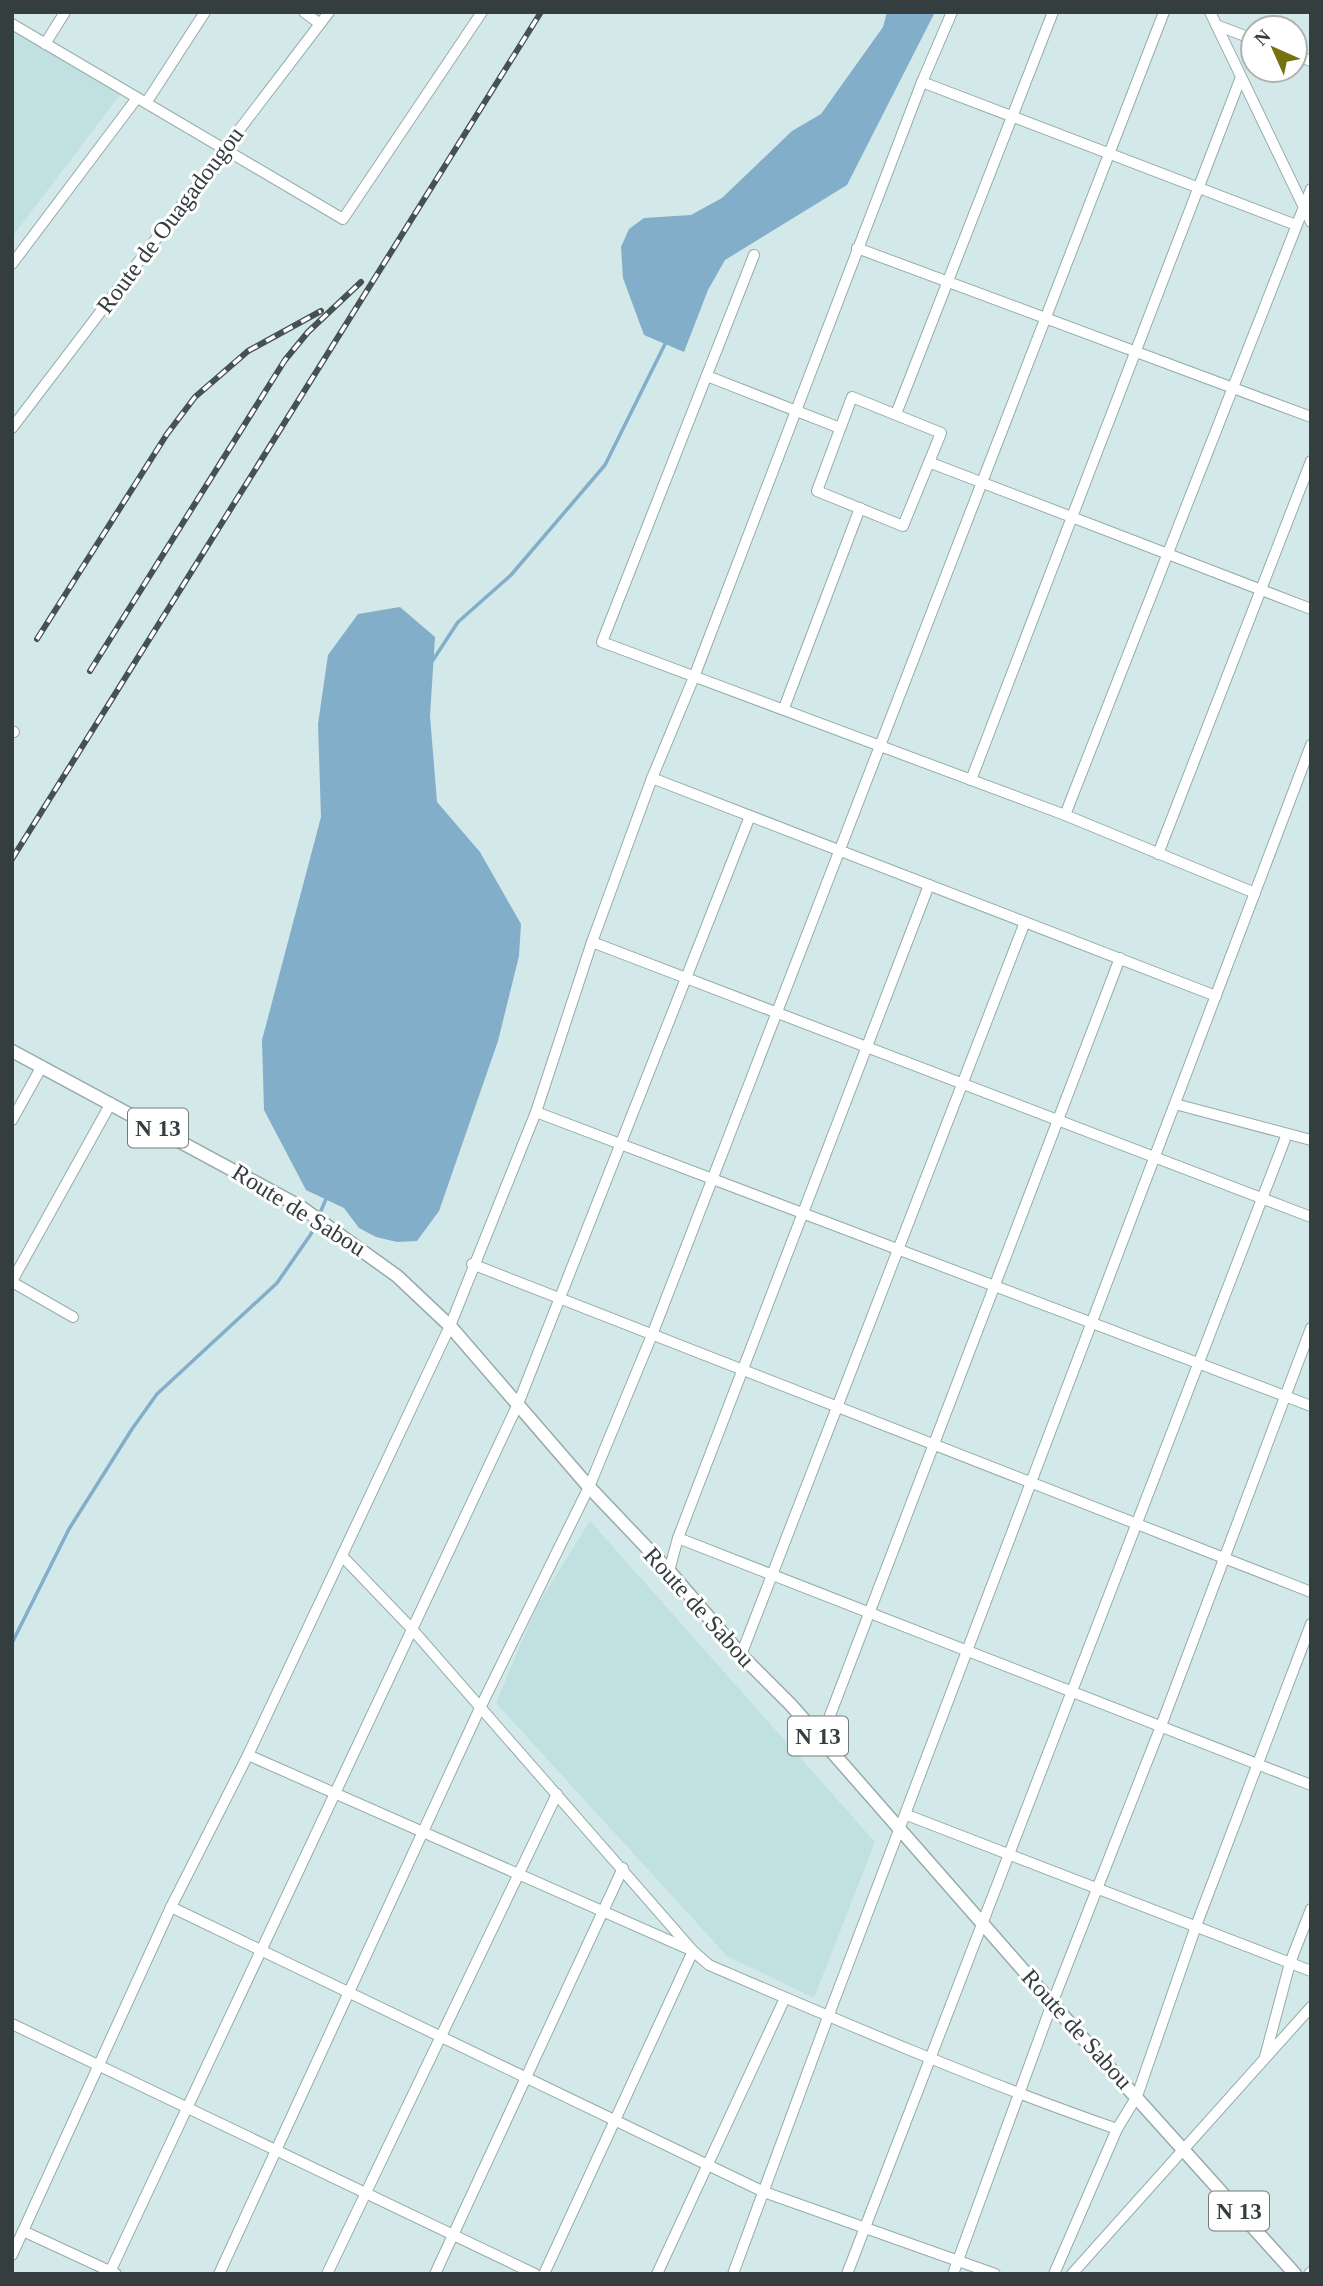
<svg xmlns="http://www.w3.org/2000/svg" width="1323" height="2286" viewBox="0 0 1323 2286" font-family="'Times New Roman',serif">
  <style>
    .built { fill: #c0e0e1 }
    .water { fill: #82aec9 }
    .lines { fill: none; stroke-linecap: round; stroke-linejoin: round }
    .stream { stroke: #82aec9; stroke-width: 3.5 }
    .minor-casing { stroke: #96abab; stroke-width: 12 }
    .major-casing { stroke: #96abab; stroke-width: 15 }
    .minor { stroke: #fff; stroke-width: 10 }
    .major { stroke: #fff; stroke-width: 12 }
    .rail-casing { stroke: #465151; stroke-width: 6 }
    .rail { stroke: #fff; stroke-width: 3.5; stroke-dasharray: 10; stroke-linecap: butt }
    .labels { text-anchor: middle; stroke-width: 6; stroke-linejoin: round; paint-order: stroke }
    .shield { fill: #fff; stroke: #727878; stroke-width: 2 }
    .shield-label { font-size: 23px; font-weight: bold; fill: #353e3e }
    .street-label { font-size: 24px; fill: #353e3e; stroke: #fff }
  </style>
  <rect width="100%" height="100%" fill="#d3e9e9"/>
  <g class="built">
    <path d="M12 27 122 92 12 237Z"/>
    <path d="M590 1521 875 1842 814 1998 727 1956 496 1703 537 1606Z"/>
  </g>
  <g class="water">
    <path d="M887 12H935L847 185 725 260 708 290 684 352 644 335 623 278 621 247 629 229 644 218 691 215 722 198 792 131 821 114 883 27Z"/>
    <path d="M400 607 435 637 430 716 437 802 480 852 521 924 519 956 498 1041 439 1211 417 1241 397 1242 376 1237 359 1228 344 1208 306 1190 264 1110 262 1040 321 817 318 724 328 655 358 614Z"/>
  </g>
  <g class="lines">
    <g class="stream">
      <path d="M433 660 458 622 511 575 605 465 665 344"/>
      <path d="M12 1643 69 1529 132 1429 157 1394 277 1283 311 1234 326 1199"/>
    </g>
    <g class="minor-casing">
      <g id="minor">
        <path d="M304 12 320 24"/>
        <path d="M1210 12 1311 222"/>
        <path d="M12 24 343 219 482 12"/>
        <path d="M1216 25 1253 39"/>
        <path d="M45 44 65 12"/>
        <path d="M1295 55 1311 61"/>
        <path d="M922 82 1296 225"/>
        <path d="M146 103 205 12"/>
        <path d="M857 248 1311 417"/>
        <path d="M754 255 602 642 1065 815 1255 893"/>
        <path d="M12 264 137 98"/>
        <path d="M707 376 840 428"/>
        <path d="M852 397 941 433 903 526 817 491Z"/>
        <path d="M896 414 1053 12"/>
        <path d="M12 428 329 12"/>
        <path d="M931 463 1311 609"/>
        <path d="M784 708 860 508"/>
        <path d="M12 731 14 732"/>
        <path d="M652 778 1216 996"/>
        <path d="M971 780 1241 77"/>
        <path d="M1065 815 1311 189"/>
        <path d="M1158 854 1311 461"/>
        <path d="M592 942 1311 1217"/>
        <path d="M1175 1104 1311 1140"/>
        <path d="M536 1112 1311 1406"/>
        <path d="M12 1120 42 1066"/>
        <path d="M472 1264 1311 1592"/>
        <path d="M12 1281 111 1103"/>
        <path d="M12 1282 73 1317"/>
        <path d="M678 1538 1311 1785"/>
        <path d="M342 1556 412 1629 693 1951 544 2274"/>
        <path d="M669 1571 678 1538 929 885"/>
        <path d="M741 1655 1025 922"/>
        <path d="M821 1739 1120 958"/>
        <path d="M248 1755 693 1951 709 1965C844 2023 979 2081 1117 2129"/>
        <path d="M907 1815 1311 1971"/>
        <path d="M171 1907 764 2192 995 2274"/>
        <path d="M12 2024 535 2274"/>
        <path d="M1265 2057 1290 1963 1311 1909"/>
        <path d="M23 2231 116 2274"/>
        <path d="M12 2255 171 1907 248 1755 450 1326 536 1112 592 942 652 778 694 677 922 82 952 12"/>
        <path d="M109 2274 518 1404 750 816"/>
        <path d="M219 2274 480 1708 589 1487 652 1335 1164 12"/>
        <path d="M327 2274 557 1794"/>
        <path d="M435 2274 623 1868"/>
        <path d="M657 2274 785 1998"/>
        <path d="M733 2274 828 2017 1311 745"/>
        <path d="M847 2274 1287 1134"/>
        <path d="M953 2274 1053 2001 1161 1726 1311 1328"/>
        <path d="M1054 2274 1117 2129 1137 2096 1196 1926 1311 1624"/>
        <path d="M1072 2274 1311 2007"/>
        <path d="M1309 2274 1311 2272"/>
      </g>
    </g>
    <g class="major-casing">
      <path id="major" d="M12 1051 301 1207 397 1276 450 1326 589 1487 669 1571 741 1655 791 1705 1080 2035 1295 2274"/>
    </g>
    <use href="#minor" class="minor"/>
    <use href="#major" class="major"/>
    <g class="rail-casing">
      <g id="rail">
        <path d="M37 639 167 434 195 397 248 351 321 311"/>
        <path d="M90 671 285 360 308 332 361 282"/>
        <path d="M12 859 541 12"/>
      </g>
    </g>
    <use href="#rail" class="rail"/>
  </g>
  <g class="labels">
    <g class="shield">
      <rect x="128" y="1108.5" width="60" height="39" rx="5"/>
      <rect x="788" y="1716.5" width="60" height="39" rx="5"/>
      <rect x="1209" y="2191.5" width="60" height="39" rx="5"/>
    </g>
    <g class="shield-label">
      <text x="158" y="1136">N 13</text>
      <text x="818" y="1744">N 13</text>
      <text x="1239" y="2219">N 13</text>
    </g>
    <g class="street-label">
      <text transform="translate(170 220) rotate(-53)" y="8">Route de Ouagadougou</text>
      <text transform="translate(299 1210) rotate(32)" y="8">Route de Sabou</text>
      <text transform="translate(699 1607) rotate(48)" y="8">Route de Sabou</text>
      <text transform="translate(1077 2029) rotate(48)" y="8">Route de Sabou</text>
    </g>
  </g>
  <rect width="1323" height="2286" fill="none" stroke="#353e3e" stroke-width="28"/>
  <g transform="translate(1274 49) rotate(315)"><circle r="33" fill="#ffffff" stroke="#aeb2b2" stroke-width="2"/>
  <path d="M0-5L12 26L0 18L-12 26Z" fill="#757010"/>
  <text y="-10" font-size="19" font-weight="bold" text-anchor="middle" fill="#353e3e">N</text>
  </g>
</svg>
